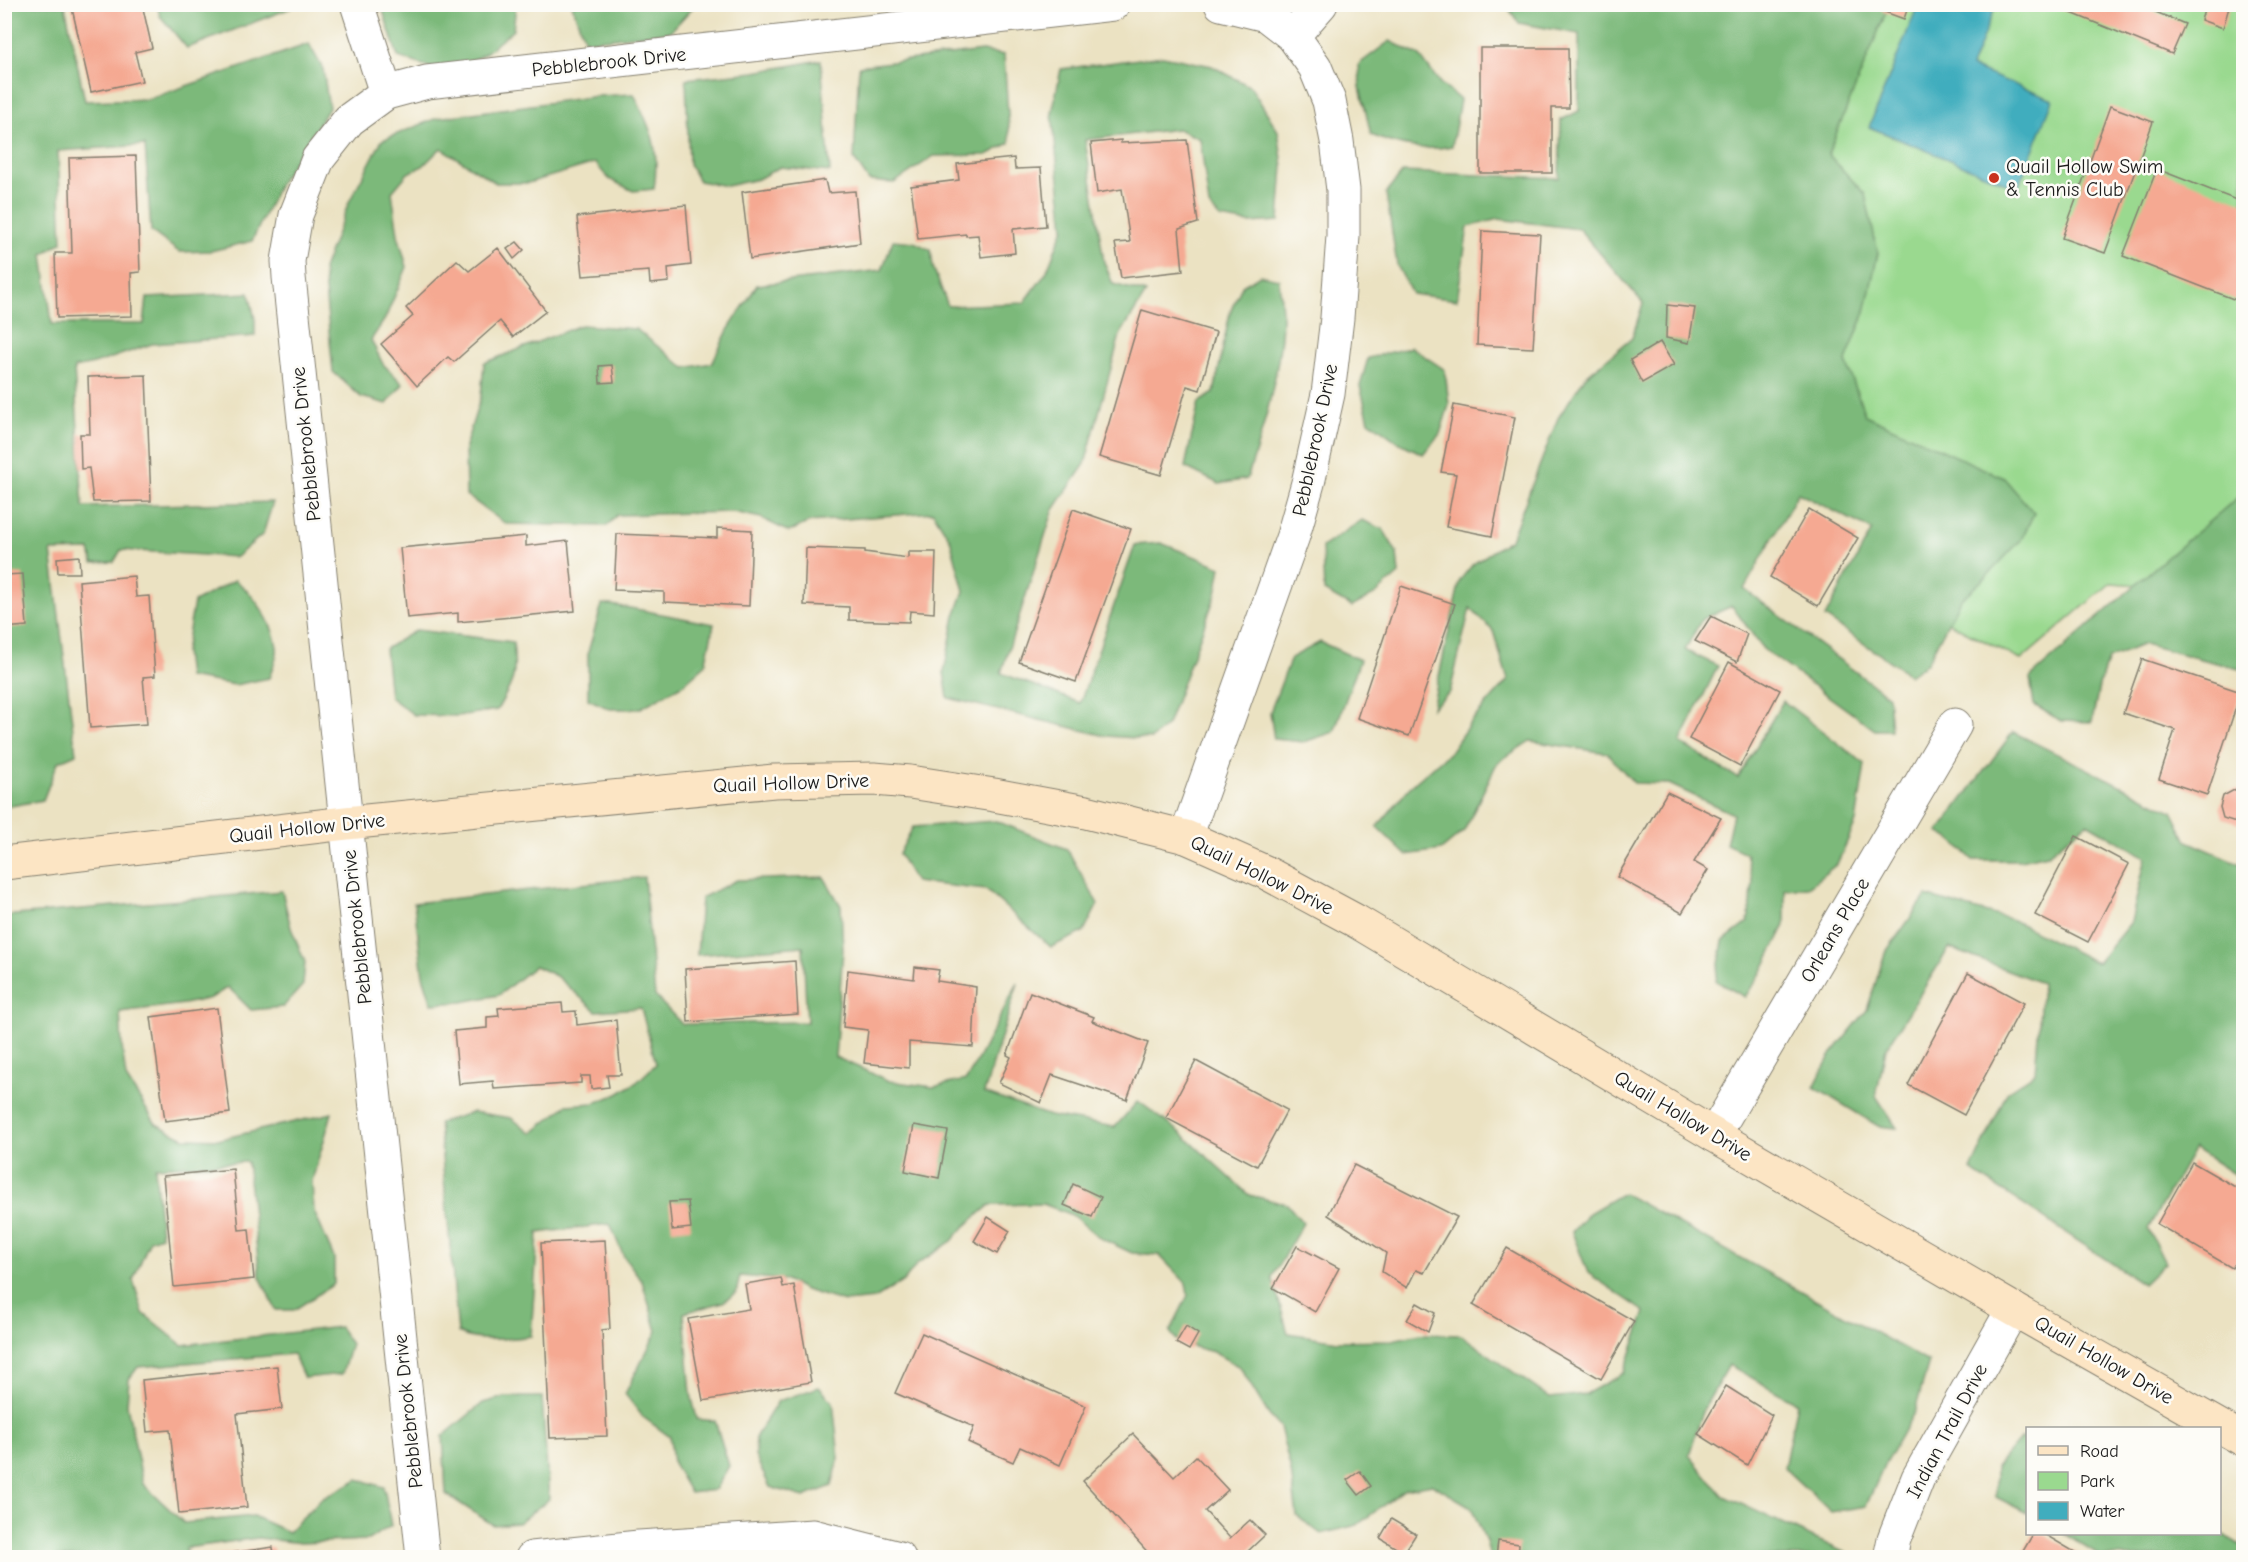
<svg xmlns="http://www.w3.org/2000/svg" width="2248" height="1562" viewBox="0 0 2248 1562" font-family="'Comic Neue',sans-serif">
	<rect width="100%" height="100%" fill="#fdfcf7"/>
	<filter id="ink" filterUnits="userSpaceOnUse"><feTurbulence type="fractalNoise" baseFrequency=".0167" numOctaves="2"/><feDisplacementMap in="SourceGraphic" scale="12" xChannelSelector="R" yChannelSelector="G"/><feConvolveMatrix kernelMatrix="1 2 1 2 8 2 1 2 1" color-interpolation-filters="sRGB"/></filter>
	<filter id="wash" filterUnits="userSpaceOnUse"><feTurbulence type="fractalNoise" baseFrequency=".008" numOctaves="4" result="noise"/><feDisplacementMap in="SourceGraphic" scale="24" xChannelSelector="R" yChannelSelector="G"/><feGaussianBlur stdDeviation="1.35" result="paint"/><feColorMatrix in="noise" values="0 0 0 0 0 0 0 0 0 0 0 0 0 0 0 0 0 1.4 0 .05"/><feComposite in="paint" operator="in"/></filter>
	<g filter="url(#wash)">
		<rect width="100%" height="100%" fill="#ebe2c2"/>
		<path fill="#9ad98f" stroke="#5b7a56" stroke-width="1.5" d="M1771,5H2243V592L2111,583L2021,660L1922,609L1929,492L1718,351Z"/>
		<g fill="#7bb97a" stroke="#4c6a4b" stroke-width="1.5">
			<path d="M5,5H65L85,101L148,99L309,44L323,69L329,108L279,184L252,241L211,251L179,252L151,231L145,145L58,151L62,242L43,254L52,324H144L147,298L249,293L255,319V336L152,344L94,364L74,368L83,507L273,502L263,534L236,557L121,550L114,562L93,563L90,550L51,551L76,754L58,762L43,800L5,807Z"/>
			<path d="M299,5L187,48L160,16L157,5Z"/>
			<path d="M381,5H516L513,30L487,52L450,74L398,57Z"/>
			<path d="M572,5V4L695,5L670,32L585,41Z"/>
			<path d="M1506,5H1889L1828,154L1865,194L1878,253L1865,312L1846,361L1865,415L2004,478L2034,513L2021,540L1985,578L1960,600L1927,663L1910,675L1825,617L1872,530L1798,493L1744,589L1888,696L1891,730H1875L1763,649L1732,606L1702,619L1685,650L1718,666L1680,743L1738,778L1783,701L1865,764L1856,822L1837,864L1808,887L1785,889V925L1761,973L1745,997L1716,981L1723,941L1748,922L1753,882L1746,853L1726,844L1733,814L1669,784L1634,783L1607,753L1530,741L1497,763L1464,831L1441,850L1406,855L1377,827L1410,787L1450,752L1470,723L1508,680L1493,631L1470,608L1450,692L1432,708L1460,580L1473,564L1511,539L1558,418L1585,377L1632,338L1643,303L1579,229L1498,219L1468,227L1457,300L1412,294L1397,265L1386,193L1403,172L1559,178L1561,120L1579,111V34L1519,23Z"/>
			<path d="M1390,41L1420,56L1440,83L1460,100L1452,146C1424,152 1397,146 1371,135L1360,87L1359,64Z"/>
			<path d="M982,51L1004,55L1010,143L987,155L934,156L894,183L869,181L854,159L859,66Z"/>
			<path d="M1163,56L1212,66L1251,87L1278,131L1283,166L1279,221L1249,223L1220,218L1209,206L1200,139L1178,129L1085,140L1104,262L1113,284L1146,293L1120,335L1085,464L1053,511L1001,673L1080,703L1135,545L1161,543L1221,567L1216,594L1167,725L1151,739L1106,736L948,698L944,672L955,616L964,591L950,539L933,512L809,522L789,532L761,518L733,512L617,515L607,526L506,524L466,495L465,447L481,396L484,363L581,325L636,329L685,368L712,363L728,330L757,285L882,270L893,240L914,242L931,250L933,267L948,306L1024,303L1046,273L1064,228L1052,113L1061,69Z"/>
			<path d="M821,60L830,172L780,167L758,179L727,186L699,181L689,164L686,79L755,72Z"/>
			<path d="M634,94C652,131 660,148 654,189L633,191L609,179L595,163L528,183H496L441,148L423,166L408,173L392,192L398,235L407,267L385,319L371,340L383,364L403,384L387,404L361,397L333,372L323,269L349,202L382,140L437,118L597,96Z"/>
			<path d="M1260,275L1279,279C1280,292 1282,304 1282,316C1282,367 1263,431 1247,479L1219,484L1185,467L1199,402L1214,393L1230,312L1242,286Z"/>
			<path d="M1411,347L1445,370L1449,405L1440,434L1423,454L1398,442L1369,421L1360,386L1368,358Z"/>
			<path d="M2243,493V670L2144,644L2108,659L2099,686L2092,722L2061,721L2034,705L2030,678L2159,564Z"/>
			<path d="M1362,520L1383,529L1397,553L1399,574L1376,594L1352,607L1324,591L1322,547Z"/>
			<path d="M235,580C254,594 273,622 277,647C279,655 272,669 269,678L235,685L188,677L185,652L194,602Z"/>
			<path d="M602,604C640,608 676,618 714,624L705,665L684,684L639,709H610L588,699V652Z"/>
			<path d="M416,630L513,642C517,675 514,681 497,710L457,716L414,715L390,697L385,649Z"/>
			<path d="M1320,642L1360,660L1334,732L1304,742L1274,739L1270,712L1291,658Z"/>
			<path d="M2013,732L2172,811L2187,841L2243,865V1180L2194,1148L2148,1229L2165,1263L2143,1284L1971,1170L2007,1092L2035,1073L2042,983L1949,948L1886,1049L1876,1096L1897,1128L1878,1126L1814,1087L1830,1056L1867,1010L1885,953L1926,896L2013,920L2097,963L2131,922L2146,857L2087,823L2048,854L2020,860H1973L1952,840L1938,832Z"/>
			<path d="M996,821L1067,849L1098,904L1084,932L1051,947L986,890L915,882L899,854L913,827Z"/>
			<path d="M644,877L655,996L682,1024L807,1022L803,946L697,955L701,898L737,880L824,877L841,906L843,950L835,1057L889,1081L933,1087L966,1080C985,1048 1000,1015 1018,983L984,1093L1050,1116L1115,1127L1138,1101L1180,1132L1249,1195L1287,1204L1303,1223L1272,1277L1288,1333L1338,1341L1392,1340L1421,1334L1461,1335L1550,1398L1586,1394L1624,1373L1645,1312L1588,1273L1572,1232L1589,1213L1623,1193L1929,1362L1915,1411L1885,1464L1866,1506L1831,1512L1784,1468L1797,1403L1729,1365L1704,1408L1689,1455L1722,1495L1854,1557H1490L1486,1541L1471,1507L1432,1484L1405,1489L1357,1525L1321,1534L1297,1516L1291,1471L1280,1427L1269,1415L1240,1367L1213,1352L1179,1343L1170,1332L1188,1295L1186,1283L1159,1255L1132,1253L1100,1238L1072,1215L1043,1204L990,1205L964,1227L952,1241L917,1264L905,1280L875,1299L845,1302L805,1290L786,1280L740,1276L736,1293L723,1302L684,1313L691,1394L697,1419L715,1421L729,1466L715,1490L690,1493L673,1463L670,1437L643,1417L625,1394L657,1331L642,1281L623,1255L610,1224L538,1233L531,1336C511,1339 476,1343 458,1333L439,1123L473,1112L511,1118L532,1133L567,1105L594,1103L618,1094L637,1082L656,1064L641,1008L596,1011L556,976L535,966L499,995L462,1002L432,1004L423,976L414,903Z"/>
			<path d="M282,891L291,928L305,962L303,985L283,1007L251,1010L228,987L211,998L184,1004L120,1012L122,1046L126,1078L156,1124L184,1138L221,1139L332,1113L312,1181L314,1211L334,1258V1284L294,1310H276L260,1277L247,1162L155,1167L161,1236L150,1240L133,1280L143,1313L182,1345L339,1327L351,1344L342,1374L304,1378L293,1354L138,1367L129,1379L127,1405L143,1484L184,1523L253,1516L288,1532L321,1499L358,1479L384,1487L391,1526L368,1540L301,1543L258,1538L186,1548L187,1557H5L4,1268L9,1264L4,1247L5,916Z"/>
			<path d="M819,1387L833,1402L839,1458L832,1486L804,1497L770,1487L755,1456L756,1436L778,1401Z"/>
			<path d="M505,1397H542L549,1499L518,1523L493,1525L446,1494L443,1436L483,1403Z"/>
			<path d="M2021,1438L2027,1440V1513L1996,1497V1467Z"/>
			<path d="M2220,1532L2243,1547V1557H2101L2064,1534Z"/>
		</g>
		<path fill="#40adbe" stroke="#2e646d" stroke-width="1.5" d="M1918,5H1996L1971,67L2053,100L2018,188L1869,127Z"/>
		<g id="blocks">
			<g fill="#f5a992">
				<path d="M71,4H142L152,48L135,52L142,81L91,92Z"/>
				<path d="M1884,4H1909L1904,19L1882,11Z"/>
				<path d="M2049,4H2136L2185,24L2172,54Z"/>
				<path d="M2206,4H2230L2223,28L2201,20Z"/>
				<path d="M1480,48H1568L1569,108H1552V173H1480Z"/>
				<path d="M2110,106L2153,122L2105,253L2062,238Z"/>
				<path d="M1121,140V143L1187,140L1198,223L1179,229L1183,271L1121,278L1115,243L1130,242L1122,189L1097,193L1091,143Z"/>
				<path d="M136,156L140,272L131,273L132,316L57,318L55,253H72L69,158Z"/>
				<path d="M1014,158L1015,169L1041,168L1046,226L1013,229L1015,253L981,257L978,235L966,236V234L918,239L911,186L959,180L957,164Z"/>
				<path d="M2157,169L2244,203V295L2241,302L2123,256Z"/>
				<path d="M825,180L828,193L855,191L860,243L750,259L742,192Z"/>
				<path d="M686,205L691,265L668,268L669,282L650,284L649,271L583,276L577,217Z"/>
				<path d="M1482,231L1540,234L1533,348L1477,345Z"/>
				<path d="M517,242L524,250L514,259L507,249Z"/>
				<path d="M498,248L546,311L513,337L500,321L454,362L448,357L417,386L381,344L413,316L406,308L457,260L469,271Z"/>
				<path d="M1667,305L1695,308L1689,343L1666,338Z"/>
				<path d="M1142,310L1216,332L1200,390L1187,386L1161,475L1099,457Z"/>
				<path d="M1660,342L1674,365L1642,383L1630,360Z"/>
				<path d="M612,365L614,382L600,383L599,366Z"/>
				<path d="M146,375L151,501L93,502L89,468L81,469L80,434H90L88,377Z"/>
				<path d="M1454,405L1515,417L1492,536L1446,527L1456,474L1441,472Z"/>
				<path d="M1073,509L1131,529L1076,682L1019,662Z"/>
				<path d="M1809,509L1858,538L1818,606L1770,577Z"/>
				<path d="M717,528L752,530L749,606L664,602V592L614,590L617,534L717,538Z"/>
				<path d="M526,536V546L568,541L575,611L458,622V613L407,618L400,548Z"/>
				<path d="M806,548L865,550V552L908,558V552H936L934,613L910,611L909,622L849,620V607L804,605Z"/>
				<path d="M79,556L80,573H58L57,558Z"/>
				<path d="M23,574L27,626L4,628V575Z"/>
				<path d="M134,576L136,597L149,596L155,676L143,677L147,724L90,728L79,581Z"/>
				<path d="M1401,586L1455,604L1409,736L1357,718Z"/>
				<path d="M1711,616L1747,634L1737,662L1695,641Z"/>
				<path d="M2142,659L2241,692L2207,795L2159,779L2175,730L2123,713Z"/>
				<path d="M1729,662L1780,690L1740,766L1689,739Z"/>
				<path d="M2236,789L2244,792V821L2239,823L2223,818L2220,807L2223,796Z"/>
				<path d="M1667,792L1721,818L1694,862L1708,870L1682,913L1617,877Z"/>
				<path d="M2076,836L2129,864L2088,942L2035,915Z"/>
				<path d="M795,961L798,1014L688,1022L685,969Z"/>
				<path d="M915,967L939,970L937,981L976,987L973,1047L909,1042V1068L864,1063L868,1030L843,1027L848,970L914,979Z"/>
				<path d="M1968,973L2024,1003L1964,1115L1908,1085Z"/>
				<path d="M1030,992L1094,1017L1092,1021L1148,1043L1127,1100L1052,1075L1041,1103L999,1083L1011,1057L1007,1055Z"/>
				<path d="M562,1003L563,1012L576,1011L577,1025L616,1020L621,1075H607L609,1087L591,1089L590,1076H581V1083L494,1089L493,1081L459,1084L454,1031L487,1028V1017L499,1016L498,1008Z"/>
				<path d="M217,1008L230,1113L165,1121L151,1017Z"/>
				<path d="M1196,1061L1287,1110L1257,1166L1166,1118Z"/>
				<path d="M4,1066H6L8,1085H4Z"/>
				<path d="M914,1125L948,1131L939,1178L905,1171Z"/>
				<path d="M2192,1162L2244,1192V1258L2240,1256L2232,1268L2157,1224Z"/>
				<path d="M1354,1165L1457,1217L1424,1273L1416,1270L1407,1288L1382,1272L1386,1253L1328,1215Z"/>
				<path d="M233,1169L239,1230L249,1229L254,1279L174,1287L163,1176Z"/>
				<path d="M1073,1184L1101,1197L1092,1217L1064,1205Z"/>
				<path d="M688,1201L691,1228L672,1230L669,1202Z"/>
				<path d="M988,1217L1010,1231L997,1254L974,1241Z"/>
				<path d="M605,1240L610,1329L602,1330L607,1436L550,1438L541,1243Z"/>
				<path d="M1297,1246L1339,1268L1315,1312L1273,1288Z"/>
				<path d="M1507,1248L1634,1321L1601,1379L1473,1305Z"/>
				<path d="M781,1278L783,1287L794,1285L811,1382L703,1401L688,1319L749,1309L745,1284Z"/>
				<path d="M1417,1303L1435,1313L1428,1332L1407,1320Z"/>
				<path d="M1186,1326L1198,1334L1189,1350L1176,1343Z"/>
				<path d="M922,1333L1086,1406L1060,1465L1020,1447L1013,1462L983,1449L968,1442L974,1427L895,1393Z"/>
				<path d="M277,1366L282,1409L237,1414L247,1507L179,1514L170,1430L147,1432L142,1380Z"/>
				<path d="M1726,1386L1772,1415L1747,1465L1698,1434Z"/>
				<path d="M1133,1434L1174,1477L1196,1456L1228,1490L1205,1511L1230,1538L1250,1520L1265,1535L1246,1553L1251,1558H1153L1083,1481Z"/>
				<path d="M1360,1471L1371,1486L1359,1495L1347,1480Z"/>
				<path d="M1391,1519L1416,1534L1404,1553L1380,1538Z"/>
				<path d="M2033,1534H2044L2085,1558H2019Z"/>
				<path d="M1498,1541L1519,1544L1518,1558L1496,1557Z"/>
				<path d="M273,1547L274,1558H210V1556Z"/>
			</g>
		</g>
	</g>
	<g filter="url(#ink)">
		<use href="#blocks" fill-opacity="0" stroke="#847f6f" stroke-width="1.5"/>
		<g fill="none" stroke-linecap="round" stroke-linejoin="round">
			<g stroke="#847f6f" stroke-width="35">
				<g id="street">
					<path d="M357,4L386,93"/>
					<path d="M1293,36L1321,4"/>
					<path d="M1186,837L1293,536L1308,483L1328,394L1337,318L1343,236V190L1337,141L1329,101L1315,67L1293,36L1266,15L1221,4"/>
					<path d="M1714,1135L1955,725"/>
					<path d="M423,1558L289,277L288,261L296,215L318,159L349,120L386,93L427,82L1113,4"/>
					<path d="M532,1558L639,1547L813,1536L899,1558"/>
					<path d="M1890,1558L1894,1539L1918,1478L2013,1309"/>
				</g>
			</g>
			<g stroke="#847f6f" stroke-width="35">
				<path id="secondary" d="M4,863L346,823L774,781L874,779L910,782L994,795L1086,812L1186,837L1263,871L1356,921L1714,1135L2013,1309L2244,1440"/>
			</g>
			<use href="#street" stroke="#fff" stroke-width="33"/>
			<use href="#secondary" stroke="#fce5c4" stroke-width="33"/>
		</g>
	</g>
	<circle fill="#c8321e" stroke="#fdfcf7" stroke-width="2" cx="1994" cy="178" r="6"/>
	<g text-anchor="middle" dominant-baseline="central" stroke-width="5" stroke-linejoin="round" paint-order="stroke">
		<g font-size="20" fill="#1c1c1c" stroke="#fdfcf7">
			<text transform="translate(609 62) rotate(-6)">Pebblebrook Drive</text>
			<text transform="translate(1315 440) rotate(-78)">Pebblebrook Drive</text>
			<text transform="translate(306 444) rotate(-96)">Pebblebrook Drive</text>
			<text transform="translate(791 783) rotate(-2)">Quail Hollow Drive</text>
			<text transform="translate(307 828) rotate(-6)">Quail Hollow Drive</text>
			<text transform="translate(1262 875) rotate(26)">Quail Hollow Drive</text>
			<text transform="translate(357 927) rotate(-96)">Pebblebrook Drive</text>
			<text transform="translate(1835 930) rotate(-60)">Orleans Place</text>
			<text transform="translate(1683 1116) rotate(31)">Quail Hollow Drive</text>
			<text transform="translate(2104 1360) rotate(30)">Quail Hollow Drive</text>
			<text transform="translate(408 1411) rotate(-96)">Pebblebrook Drive</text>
			<text transform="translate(1947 1431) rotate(-62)">Indian Trail Drive</text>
		</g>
		<g font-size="20" fill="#1c1c1c" stroke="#fdfcf7" text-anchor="start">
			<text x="2006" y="166">Quail Hollow Swim<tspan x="2006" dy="23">&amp; Tennis Club</tspan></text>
		</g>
	</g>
	<rect width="2248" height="1562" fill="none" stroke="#fdfcf7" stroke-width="24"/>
	<rect x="2026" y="1427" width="195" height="108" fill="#fdfcf7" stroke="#a3a29f" stroke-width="1.5"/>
	<rect x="2038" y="1446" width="30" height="9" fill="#fce5c4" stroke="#a3a29f" stroke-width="1.5"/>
	<text x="2080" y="1457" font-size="18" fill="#1c1c1c">Road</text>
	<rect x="2038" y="1472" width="30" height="18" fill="#9ad98f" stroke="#a3a29f" stroke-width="1.5"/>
	<text x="2080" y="1487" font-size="18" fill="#1c1c1c">Park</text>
	<rect x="2038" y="1502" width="30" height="18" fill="#40adbe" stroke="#a3a29f" stroke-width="1.5"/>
	<text x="2080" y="1517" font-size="18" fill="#1c1c1c">Water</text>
</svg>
